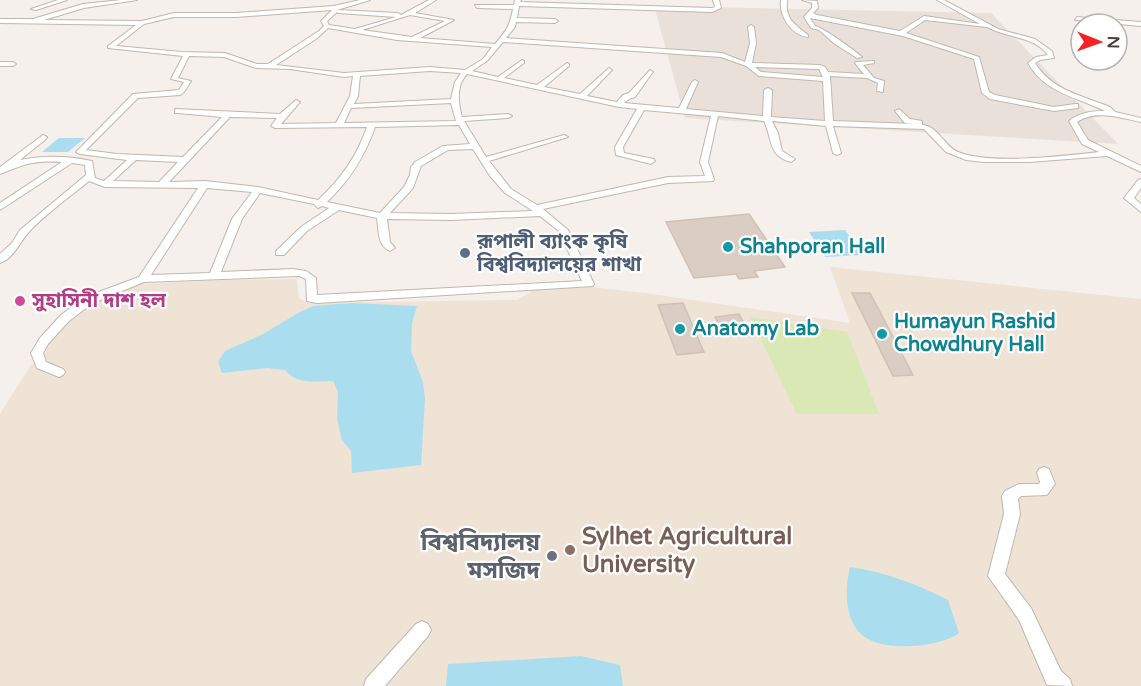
<svg xmlns="http://www.w3.org/2000/svg" width="1141" height="686" viewBox="0 0 1141 686" font-family="'Varela Round','Noto Sans Bengali',sans-serif">
	<rect width="100%" height="100%" fill="#f5f0eb"/>
	<path fill="#e9e1d9" d="M654,6L991,13L1118,144L685,118Z"/>
	<path fill="#eee3d5" d="M830,267L1141,299V686H0V414L31,365L45,354L48,343L60,329L91,302L111,292L140,284L227,280L297,279L299,298L308,303L517,300L534,290L582,286L645,293L850,323Z"/>
	<path fill="#d9e8b5" d="M750,317L847,332L879,414H797Z"/>
	<g fill="#aadeef">
		<path d="M59,138H85L68,152H42Z"/>
		<path d="M845,230L863,255L825,257L809,232Z"/>
		<path d="M352,303L417,306L412,323L411,351L423,382L425,399L421,465L352,473L351,451L342,440L337,419L338,392L333,381C315,381 297,385 285,370L267,368L222,373L218,362L225,351L263,334L298,313L313,306Z"/>
		<path d="M850,567C886,572 916,584 948,600L959,633C939,648 880,653 861,634C844,618 845,587 850,567Z"/>
		<path d="M581,656L620,665L623,686H446L448,664Z"/>
	</g>
	<g fill="#dacdc3" stroke="#d1c1b4" stroke-width="1.5">
		<path d="M749,214L785,267L754,271L758,277L739,279L736,274L694,278L666,222Z"/>
		<path d="M852,293H870L913,375L893,376Z"/>
		<path d="M683,303L704,352L677,355L658,305Z"/>
		<path d="M739,314L749,333L725,336L715,317Z"/>
	</g>
	<g fill="none" stroke-linecap="round" stroke-linejoin="round">
		<g stroke="#c1b7ad" stroke-width="2">
			<g id="minor">
				<path d="M58,0H67L36,10L31,9Z"/>
				<path d="M121,0H137L84,8L44,20L142,21L174,13H236L334,6L360,0H370L337,10L398,13L401,15L429,0H436L415,13L454,20L420,38L495,44C507,30 510,25 513,9L477,8L475,5H514L515,0H521L520,2L712,8L715,7L713,0H719L721,8L712,12L519,6L517,18L555,19L558,21L555,23L516,22L515,27L506,38L722,53L745,62L750,43L748,27L751,25L754,27L756,43L752,63L820,65L825,67L828,72L864,74L855,63L856,62L874,61V63L863,65L874,78L884,81L883,92L877,91L878,83L867,78L830,76L833,121L913,124L905,123L895,111L899,109L910,119L922,121V125C937,125 944,146 958,152C989,165 1064,156 1099,152L1082,144L1069,121C1080,112 1092,111 1105,111C1075,96 1046,94 1028,63L1036,57L1048,55C1034,36 1007,38 987,27L925,20L906,33L979,57L989,92L995,95L1054,107L1075,104H1078V108L1054,111L990,99L982,93L974,59L903,36L810,18L815,26C824,28 854,50 862,57L857,58L835,44L819,30L811,28L804,17L812,8V3L802,0L817,1L818,8L813,13L817,15L900,31L924,16L980,24L937,0H944L998,29L1035,39L1052,51L1054,58L1040,60L1035,63C1051,90 1083,96 1110,107L1115,112L1141,118V122C1121,118 1096,109 1077,122L1088,140L1141,166V172L1107,156L1029,162H984L966,160L946,152L924,129L833,126L841,153L837,155L833,153L826,126L772,121L778,133L782,151L795,159L791,162C768,156 773,140 764,121L718,116L708,162L714,179L713,181L668,183L543,209L568,230L594,284L593,286L317,303L307,301L306,279L299,276L144,282L93,303L69,321L48,344L43,353L46,362L63,369L65,372L63,375L59,377L37,368L31,353L40,338L61,315L85,297L139,277L198,188L105,187L89,181C71,196 43,216 28,233C19,243 14,258 0,263V254L12,243L20,230L86,175L85,165L72,163L0,210V203L62,162C34,160 25,164 0,174V167L43,135L47,137L46,139L20,160C45,155 68,156 92,161L95,178L104,181L127,160L80,154L76,152L133,94L179,90L184,82L171,79L183,56L108,48V46L136,25L0,23V19H33L83,4ZM332,10L321,21L324,26L319,31L268,64H257L225,53L182,52L116,46L144,24L174,17H236ZM337,12L338,13L396,17L355,29L329,25L327,21ZM410,15L445,21L412,37L362,30ZM328,28L397,40L492,47L483,59L465,70L430,67L344,73L276,65L316,39ZM503,42L721,57L746,66L759,76L823,81L825,121L771,117L772,90L768,88L764,90L763,116L686,109L698,82L695,80L692,82L679,108L624,103L629,99L635,97L652,73L653,72L650,70L629,93L623,95L617,102L587,96L611,71L612,70L609,68L580,94L544,87L569,66V64L567,63L537,85L504,78L524,63V61L522,60L498,77L472,71L487,61ZM189,56L224,57L256,68L290,69L344,77L353,76L350,96L336,123L281,124L300,102L296,100L280,114L175,109V113H178L222,117L183,157L117,154L86,150L138,98L180,95L184,92L191,81L178,78ZM755,67L819,69L823,77L761,72ZM430,71L461,73L455,82L451,99L354,104L358,96L360,76ZM467,74L619,107L637,109L615,147L616,155L651,164L655,161L654,159L624,153L623,147L644,110L711,116L700,162L705,176L668,177L537,205L511,189L489,161L568,137L564,135L486,157L464,121L508,118L512,116L508,114L462,117C458,102 456,86 467,74ZM451,103L456,121L344,123L351,108ZM230,117L277,118L271,126L275,128L367,127C357,156 341,179 318,200L258,187L205,181L169,182ZM459,125L470,144L443,146L415,162L411,167L410,175L404,187L380,213L327,202C350,180 365,156 375,127ZM473,149L490,176L505,193L533,211L451,214L390,213L413,188L421,166L448,150ZM136,160L178,162L159,182L113,181ZM207,188L252,192L232,219L210,273L151,275ZM260,193L314,204L318,208L322,206L329,208L301,227L276,251V255H284L307,231L339,210L377,218C379,231 377,245 390,251L395,248L390,242L387,219L451,220L540,216L559,231L582,281L317,295L316,278L306,271L293,269L221,272L242,219Z"/>
				<path d="M781,0H787C785,19 794,24 808,35V37C791,35 779,16 781,0Z"/>
				<path d="M1077,17L1141,22V26L1075,20Z"/>
				<path d="M0,62H13L16,64L13,66H0Z"/>
				<path d="M1141,179V188L1134,198L1141,204V212L1124,198L1138,180Z"/>
				<path d="M1044,467L1049,469L1055,484L1047,495L1021,496L1018,499L1020,514L1005,574L1031,608L1061,671L1070,679L1072,686L1047,685L1019,620L988,576L1004,514L1002,496L1005,491L1019,484H1039L1040,482L1037,473L1039,469Z"/>
				<path d="M422,621L428,624L431,630L428,636L385,686H364L366,679L416,624Z"/>
			</g>
		</g>
		<use href="#minor" fill="#fff" fill-rule="evenodd"/>
	</g>
	<g fill="#0f9aa8" stroke="#fff" stroke-width="2">
		<circle cx="728" cy="247" r="6"/>
		<circle cx="680" cy="329" r="6"/>
		<circle cx="882" cy="334" r="6"/>
	</g>
	<circle fill="#5c6f8a" stroke="#fff" stroke-width="2" cx="465" cy="253" r="6"/>
	<circle fill="#d1479c" stroke="#fff" stroke-width="2" cx="20" cy="301" r="6"/>
	<circle fill="#8d6e63" stroke="#fff" stroke-width="2" cx="570" cy="550" r="6"/>
	<circle fill="#6b7280" stroke="#fff" stroke-width="2" cx="552" cy="556" r="6"/>
	<g text-anchor="middle" dominant-baseline="central" stroke-width="4.5" stroke-linejoin="round" paint-order="stroke">
		<g font-size="20" font-weight="bold" fill="#4e5e75" stroke="#fff" text-anchor="start">
			<text x="477" y="242">রূপালী ব্যাংক কৃষি<tspan x="477" dy="23">বিশ্ববিদ্যালয়ের শাখা</tspan></text>
		</g>
		<g font-size="20" font-weight="bold" fill="#0d838f" stroke="#fff" text-anchor="start">
			<text x="740" y="247">Shahporan Hall</text>
			<text x="894" y="322">Humayun Rashid<tspan x="894" dy="23">Chowdhury Hall</tspan></text>
			<text x="692" y="329">Anatomy Lab</text>
		</g>
		<g font-size="20" font-weight="bold" fill="#b23c85" stroke="#fff" text-anchor="start">
			<text x="32" y="301">সুহাসিনী দাশ হল</text>
		</g>
		<g font-size="24" font-weight="bold" fill="#785e54" stroke="#fff" text-anchor="start">
			<text x="582" y="536">Sylhet Agricultural<tspan x="582" dy="28">University</tspan></text>
		</g>
		<g font-size="24" font-weight="bold" fill="#5b616d" stroke="#fff" text-anchor="end">
			<text x="540" y="542">বিশ্ববিদ্যালয়<tspan x="540" dy="28">মসজিদ</tspan></text>
		</g>
	</g>
	<g transform="translate(1099 42) rotate(91)"><circle r="28" fill="#ffffff" stroke="#b6b3b0" stroke-width="1.5"/>
	<path d="M0-4.5L10 22L0 15L-10 22Z" fill="#f52223"/>
	<text y="-9" font-size="16" font-weight="bold" text-anchor="middle" fill="#494039">N</text>
	</g>
</svg>
